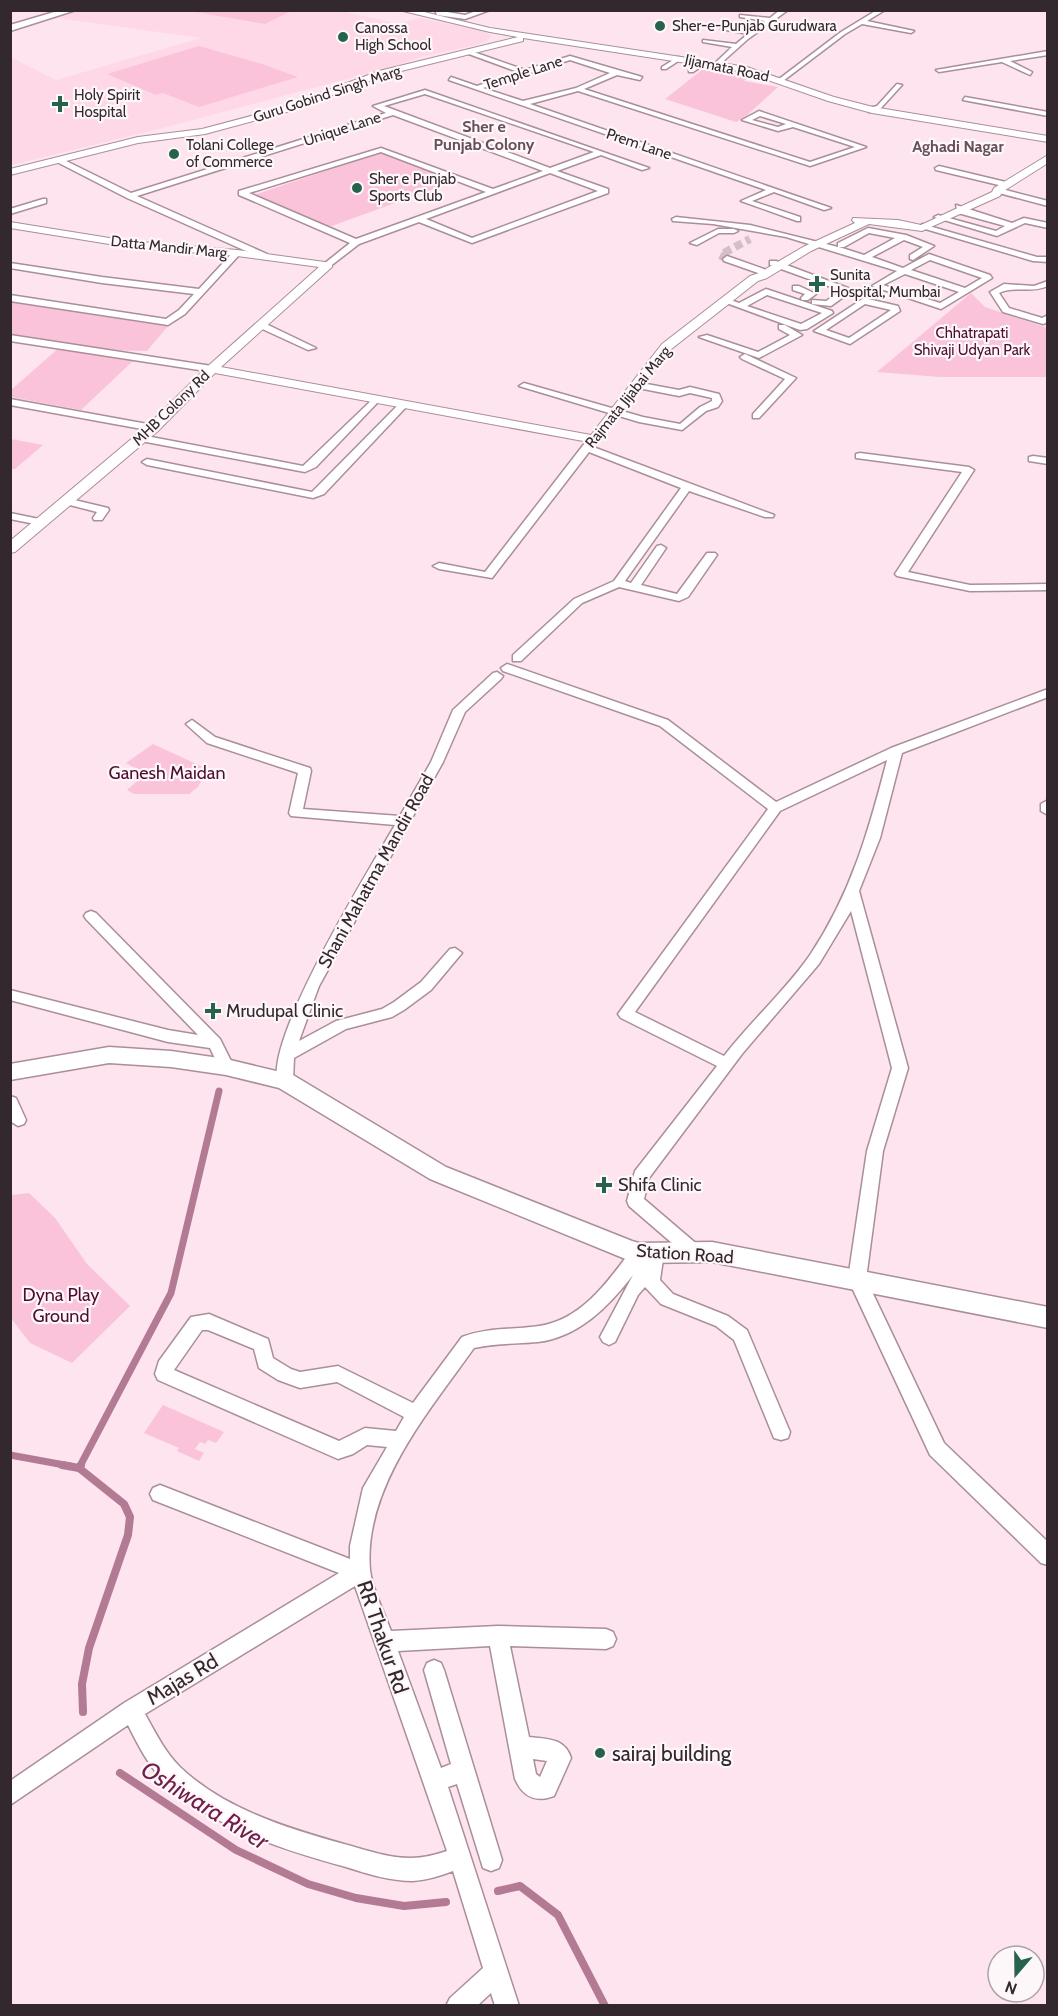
<svg xmlns="http://www.w3.org/2000/svg" width="1058" height="2016" viewBox="0 0 1058 2016" font-family="Cabin,sans-serif">
	<rect width="100%" height="100%" fill="#fde4ee"/>
	<path fill="#ffd8e8" d="M82,10L341,11L399,24L420,18L484,31L491,36L487,41L476,45L420,57L399,65L163,128L11,165L10,57L56,80L201,38L57,18Z"/>
	<g fill="#fac3da">
		<path d="M190,11H291L265,24Z"/>
		<path d="M199,46L262,64L298,77L199,107L163,93L156,95L107,74Z"/>
		<path d="M707,66L755,73L744,81L778,87L746,116L736,122L665,99Z"/>
		<path d="M382,152L458,180L329,227L254,195Z"/>
		<path d="M971,293L985,307L1047,328V377H940L877,372Z"/>
		<path d="M11,300L23,302L168,326L147,351L94,350L137,357L81,410L11,397L10,391L61,346L11,338Z"/>
		<path d="M11,439L43,445L15,469H11Z"/>
		<path d="M153,744L207,769L198,787L189,794H134L127,790L145,774L126,763Z"/>
		<path d="M29,1193L55,1218L87,1264L130,1306L72,1363L30,1343L11,1318V1195Z"/>
		<path d="M163,1405L224,1432L216,1443L208,1440L205,1444L200,1442L195,1449L204,1453L199,1461L177,1451L179,1448L144,1433Z"/>
	</g>
	<g fill="none" stroke-linecap="round" stroke-linejoin="round">
		<g stroke="#b27b93" stroke-width="7">
			<path d="M10,1455L70,1466"/>
			<path d="M80,1466L171,1293L219,1091"/>
		</g>
		<g stroke="#b27b93" stroke-width="8">
			<path d="M62,1465L79,1468L124,1504L130,1517L128,1535L89,1648L82,1684L83,1712"/>
			<path d="M79,1468L81,1465"/>
			<path d="M120,1773L236,1850L308,1884L356,1898L404,1906L446,1902"/>
			<path d="M498,1891L520,1886L558,1915L605,2006"/>
		</g>
		<path stroke="#d5bec7" stroke-width="8" stroke-dasharray="8 4.5" stroke-linecap="butt" d="M727,259L720,255L750,239"/>
		<g stroke="#aa8e9a" stroke-width="3">
			<g id="minor">
				<path d="M435,10L465,15L479,10H490L465,19L437,15Z"/>
				<path d="M780,10H788L748,39L719,65H715V63L732,47L703,42V40L736,44L748,34L721,29V27L752,31L765,21L740,17V15L770,18Z"/>
				<path d="M877,10H885L867,21L914,31L911,33L862,24L845,34L783,81H779V79L841,32Z"/>
				<path d="M468,50L525,70L570,56L642,77L640,80L617,75L584,89L810,162L855,147L793,127L778,131L742,120L759,111L866,147L810,166L578,91L530,104L831,208L824,210L774,192L752,201L800,217V221H797L741,201L766,190L449,80L451,77L477,86L518,72L466,53ZM570,60L610,73L576,88L523,101L483,88ZM760,116L786,124L778,127L752,120Z"/>
				<path d="M1048,51V55L1010,61L1032,72L1030,75L1002,62L939,72L936,70Z"/>
				<path d="M678,57L683,58L666,69H662V67Z"/>
				<path d="M703,61L708,62L693,72H689V70Z"/>
				<path d="M897,84L902,85L881,108L869,112V108L877,106Z"/>
				<path d="M425,90L649,168L642,170L601,155L557,171L608,189V193L472,243L419,222L359,244L328,268L324,265L325,263L350,243L239,195V191L381,148L493,189L543,171L393,115L137,196L267,254V258L264,259L127,198L53,160L60,158L131,193L386,113L373,106ZM425,94L594,152L550,168L384,106ZM381,152L486,192L356,239L249,193ZM550,173L598,191L472,238L426,219Z"/>
				<path d="M965,97L1048,112V116L963,100Z"/>
				<path d="M939,166L1010,183L1011,185L1007,187L936,170L935,168Z"/>
				<path d="M998,188L1048,201V206L995,192V188Z"/>
				<path d="M43,199H46V203L10,214V209Z"/>
				<path d="M956,205L1012,223L1024,218L1048,223V228L1025,223L997,236L934,217L938,215L996,231L1005,226L958,213Z"/>
				<path d="M676,217L750,225L838,247V243L868,228L906,235L934,246L913,260L910,259V255L923,247L904,240L872,257L903,268L929,254L990,275L992,278L941,309L872,286L897,271L786,237L713,224L673,221L672,219ZM869,233L895,238L864,255L839,247H844ZM930,260L982,278L965,288L911,270ZM905,274L959,292L940,303L883,285Z"/>
				<path d="M922,224L1037,257H1048V262L1033,261L922,228Z"/>
				<path d="M718,229H734L738,231L734,233H719L697,245L690,243Z"/>
				<path d="M234,251L241,253L185,314L168,325L10,301V295L166,319L179,310L194,294L102,283L10,268V263L102,277L199,289Z"/>
				<path d="M727,256L764,269L765,271L761,274L724,261L723,259Z"/>
				<path d="M770,261H776L853,290L831,306L812,304V300L826,301L842,291L770,265Z"/>
				<path d="M1048,281V286C1030,294 1014,285 999,293L1009,308L1042,318L1048,315V322L1043,324L1003,312L990,292L1004,284L1034,286Z"/>
				<path d="M793,286H799L816,294L808,300H802L801,298L805,294L793,290Z"/>
				<path d="M766,289L832,311L833,313L807,329L800,330L721,301L725,298L739,303ZM767,295L822,313L801,324L747,306Z"/>
				<path d="M864,298L898,306L900,311L850,344L814,331ZM865,304L891,310L849,338L826,330Z"/>
				<path d="M258,323H264L316,348L308,350L258,327Z"/>
				<path d="M779,325H785L802,335L759,358L699,337L707,335L758,352L790,335L779,329Z"/>
				<path d="M10,335L212,366L217,369L212,372L10,341Z"/>
				<path d="M745,354L796,378L759,418H753V414L785,379L742,359L740,357Z"/>
				<path d="M636,382L679,390L690,387L719,394L722,401L718,407L706,411L682,430L639,422L519,386L524,383L643,417L680,424L700,407L712,401V398L690,393L679,396L633,387V383Z"/>
				<path d="M376,396L381,399L379,401L316,467L305,472L141,441L136,438L141,435L303,466Z"/>
				<path d="M10,399L153,425L158,428L153,431L10,405Z"/>
				<path d="M401,402L409,404L324,494L313,498L147,465L142,462L147,459L312,492Z"/>
				<path d="M592,438L597,441L593,447L774,515L773,517H765L689,491L625,581L631,583L657,546L661,545L666,548L641,585L677,594L707,553H715L717,555L688,597L679,601L619,587L582,603L521,661H513V655L574,599L614,581L681,488L589,452L492,578L439,569L433,566L439,563L485,572L588,439Z"/>
				<path d="M860,453L969,467L974,470L908,572L970,585L1048,584V590L970,591L897,576L895,574L962,472L856,458V454Z"/>
				<path d="M1033,456L1048,458V464L1029,461V457Z"/>
				<path d="M66,498L108,508L109,510L102,520H94L93,518L97,512L62,503V499Z"/>
				<path d="M10,513L44,520L45,522L40,525L10,519Z"/>
				<path d="M507,664L668,720L776,802L891,748L1048,689V697L902,753L880,838L859,891L908,1068L883,1151L866,1279L944,1443L1048,1542V1565L1041,1563L930,1455L848,1279L867,1151L892,1068L851,911L819,964L742,1054L649,1178L644,1199L699,1246L702,1251L699,1256L693,1258L687,1256L629,1206L627,1201L635,1171L717,1066L621,1018L618,1014L768,809L660,726L503,671L501,668ZM887,760C869,830 851,894 810,955C785,991 751,1021 724,1056L635,1012L780,811Z"/>
				<path d="M497,672L503,676L501,679L465,712L443,762L319,986L299,1041L336,1021L382,1009L394,1002L421,982L450,949L455,948L462,953L431,990L404,1010L392,1017L346,1029L294,1058L293,1081L291,1085H279C259,1047 372,865 395,825L291,816L289,813L298,773L207,743L186,724L192,720L215,737L310,768L311,771L303,809L400,816L431,762L453,710L493,673Z"/>
				<path d="M1048,800V815L1041,811V804Z"/>
				<path d="M91,911L96,913L220,1039L234,1067L231,1071H221L210,1048L168,1042L10,1000V990L168,1030L198,1035L86,919L84,916L86,913Z"/>
				<path d="M10,1096L16,1098L26,1120L24,1124L18,1126L10,1121Z"/>
				<path d="M655,1245L661,1247L664,1252L660,1280L673,1294L728,1316L747,1330L790,1432L788,1438L781,1440L774,1438L734,1340L716,1326L661,1304L645,1287L638,1295L615,1342L609,1345L603,1342L600,1337L633,1275C609,1306 579,1337 538,1342C515,1344 497,1343 474,1348C429,1411 363,1488 370,1570C372,1589 384,1612 391,1631L498,1626L606,1629L613,1632L616,1639L613,1646L606,1649L510,1646L529,1737C547,1739 565,1738 571,1758L554,1796C535,1803 523,1797 515,1779L490,1646L398,1651L441,1768L451,1764L424,1670L427,1663L434,1660L441,1663L444,1670L502,1860L499,1868L491,1871L483,1868L457,1784L448,1787L519,2006H495L491,1993L477,2006H446L450,1998L483,1968L453,1871C440,1876 427,1880 413,1881C390,1881 368,1874 346,1867C284,1850 213,1828 165,1782C149,1767 138,1745 128,1725L10,1805V1781L124,1703L339,1573L153,1500L150,1494L153,1488L160,1485L350,1559V1546L363,1488L387,1447L367,1445L353,1454L338,1459L158,1380L155,1374L159,1361L191,1317L209,1314L268,1339L273,1358L291,1369L300,1372L338,1366L413,1403L462,1337C489,1327 512,1330 539,1326C582,1320 609,1280 633,1248L639,1246L648,1249ZM202,1330H208L254,1349L259,1368L278,1380L300,1388L337,1382L404,1417L396,1431L365,1428L339,1441L174,1370ZM355,1586L447,1851C435,1855 423,1858 411,1858C388,1858 366,1850 344,1844C287,1828 224,1809 180,1767C165,1752 155,1732 145,1714ZM533,1759L547,1761L540,1777L536,1774Z"/>
			</g>
		</g>
		<g stroke="#aa8e9a" stroke-width="2">
			<g id="tertiary">
				<path d="M399,10H416L490,28L747,67L834,97L873,107L1048,136V142L872,113L828,101L745,72L523,38V41L385,75L287,112L205,134L138,143L10,175V169L138,137L202,129L281,108L379,71L518,37L490,32Z"/>
				<path d="M1048,155V163L1002,192L1000,196L922,231L869,224L811,251L767,278L758,281L670,350L599,442L594,443L215,373L158,431L15,552L10,553V541L148,425L208,366L319,267L237,256L128,247L10,228V222L128,241L237,250L332,263V267L221,367L591,435L662,344L750,276L759,273L803,247L855,223L852,220L853,218L898,220L921,225L992,192L994,188Z"/>
			</g>
		</g>
		<g stroke="#aa8e9a" stroke-width="3">
			<g id="secondary">
				<path d="M61,10H76L10,31V25Z"/>
				<path d="M109,1047L171,1051L226,1059L293,1075L446,1167L632,1241L639,1243L712,1242L1048,1307V1328L712,1262L639,1263L628,1260L430,1179L279,1088L226,1075L171,1067L109,1063L10,1080V1064Z"/>
			</g>
		</g>
		<use href="#minor" fill="#fff" fill-rule="evenodd"/>
		<use href="#tertiary" fill="#fff" fill-rule="evenodd"/>
		<use href="#secondary" fill="#fff" fill-rule="evenodd"/>
	</g>
	<g fill="#27624d" stroke="#fef7fa" stroke-width="2">
		<circle cx="660" cy="26" r="6"/>
		<circle cx="343" cy="37" r="6"/>
		<path d="M57 95h6v6h6v6h-6v6h-6v-6h-6v-6h6z"/>
		<circle cx="174" cy="154" r="6"/>
		<circle cx="357" cy="188" r="6"/>
		<path d="M814 275h6v6h6v6h-6v6h-6v-6h-6v-6h6z"/>
		<path d="M210 1002h6v6h6v6h-6v6h-6v-6h-6v-6h6z"/>
		<path d="M601 1176h6v6h6v6h-6v6h-6v-6h-6v-6h6z"/>
		<circle cx="600" cy="1753" r="6"/>
	</g>
	<g text-anchor="middle" dominant-baseline="central" stroke-width="4.5" stroke-linejoin="round" paint-order="stroke">
		<g font-size="15" fill="#33282d" stroke="#fef7fa" text-anchor="start">
			<text x="672" y="26">Sher-e-Punjab Gurudwara</text>
			<text x="355" y="28">Canossa<tspan x="355" dy="17">High School</tspan></text>
			<text x="74" y="95">Holy Spirit<tspan x="74" dy="17">Hospital</tspan></text>
			<text x="186" y="145">Tolani College<tspan x="186" dy="17">of Commerce</tspan></text>
			<text x="369" y="179">Sher e Punjab<tspan x="369" dy="17">Sports Club</tspan></text>
			<text x="830" y="275">Sunita<tspan x="830" dy="17">Hospital, Mumbai</tspan></text>
		</g>
		<g font-size="15" fill="#33282d" stroke="#fef7fa">
			<text transform="translate(727 68) rotate(12)">Jijamata Road</text>
			<text transform="translate(523 73) rotate(-18)">Temple Lane</text>
			<text transform="translate(327 94) rotate(-18)">Guru Gobind Singh Marg</text>
			<text transform="translate(342 129) rotate(-18)">Unique Lane</text>
			<text transform="translate(639 144) rotate(19)">Prem Lane</text>
			<text transform="translate(169 247) rotate(6)">Datta Mandir Marg</text>
			<text transform="translate(628 397) rotate(-51)">Rajmata Jijabai Marg</text>
			<text transform="translate(171 408) rotate(-44)">MHB Colony Rd</text>
		</g>
		<g font-size="15" fill="#4d0d30" stroke="#fef7fa">
			<text x="972" y="333">Chhatrapati<tspan x="972" dy="17">Shivaji Udyan Park</tspan></text>
		</g>
		<g font-size="16" font-weight="bold" fill="#684f59" stroke="#fef7fa">
			<text x="484" y="126">Sher e<tspan x="484" dy="18">Punjab Colony</tspan></text>
			<text x="958" y="146">Aghadi Nagar</text>
		</g>
		<g font-size="18" fill="#4d0d30" stroke="#fef7fa">
			<text x="167" y="773">Ganesh Maidan</text>
			<text x="61" y="1295">Dyna Play<tspan x="61" dy="21">Ground</tspan></text>
		</g>
		<g font-size="18" fill="#33282d" stroke="#fef7fa">
			<text transform="translate(376 871) rotate(-61)">Shani Mahatma Mandir Road</text>
			<text transform="translate(685 1254) rotate(4)">Station Road</text>
		</g>
		<g font-size="18" fill="#33282d" stroke="#fef7fa" text-anchor="start">
			<text x="226" y="1011">Mrudupal Clinic</text>
			<text x="618" y="1185">Shifa Clinic</text>
		</g>
		<g font-size="21" fill="#33282d" stroke="#fef7fa">
			<text transform="translate(383 1637) rotate(71)">RR Thakur Rd</text>
			<text transform="translate(182 1679) rotate(-31)">Majas Rd</text>
		</g>
		<g font-size="21" fill="#33282d" stroke="#fef7fa" text-anchor="start">
			<text x="612" y="1753">sairaj building</text>
		</g>
		<g font-size="24" font-style="italic" fill="#701d4a" stroke="#fef7fa">
			<text transform="translate(205 1805) rotate(32)">Oshiwara River</text>
		</g>
	</g>
	<rect width="1058" height="2016" fill="none" stroke="#33282d" stroke-width="24"/>
	<g transform="translate(1016 1974) rotate(200)"><circle r="28" fill="#fef7fa" stroke="#ada4a8" stroke-width="1.5"/>
	<path d="M0-4.5L10 22L0 15L-10 22Z" fill="#27624d"/>
	<text y="-9" font-size="16" font-weight="bold" text-anchor="middle" fill="#33282d">N</text>
	</g>
</svg>
